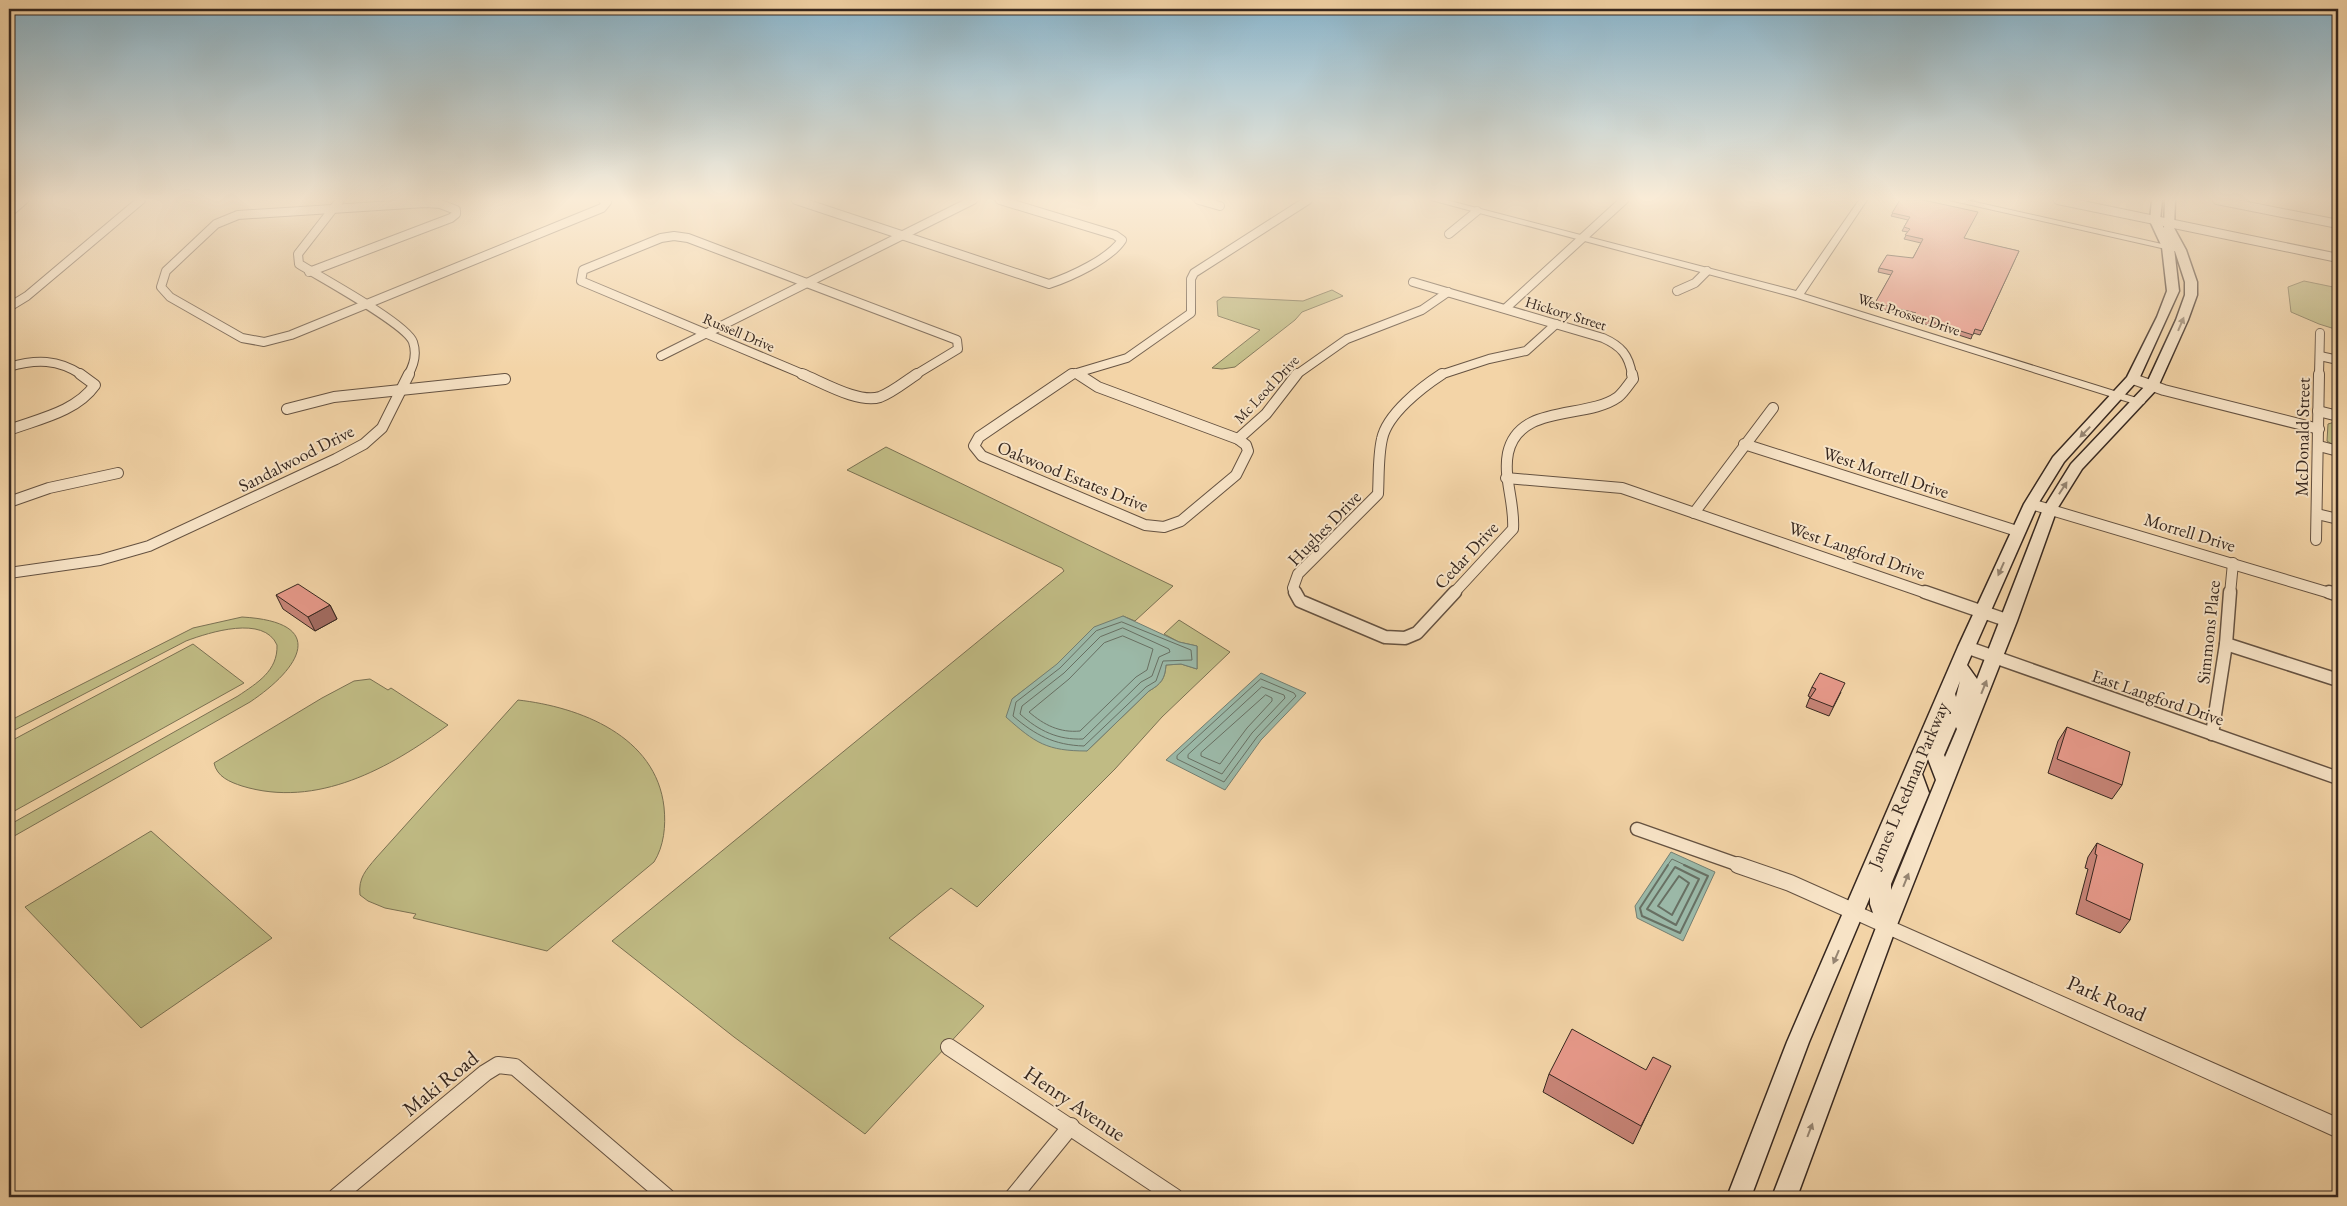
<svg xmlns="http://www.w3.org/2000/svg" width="2347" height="1206" viewBox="0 0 2347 1206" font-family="'EB Garamond',serif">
	<rect width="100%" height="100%" fill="#f3d4a7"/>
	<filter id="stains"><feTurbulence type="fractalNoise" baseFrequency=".004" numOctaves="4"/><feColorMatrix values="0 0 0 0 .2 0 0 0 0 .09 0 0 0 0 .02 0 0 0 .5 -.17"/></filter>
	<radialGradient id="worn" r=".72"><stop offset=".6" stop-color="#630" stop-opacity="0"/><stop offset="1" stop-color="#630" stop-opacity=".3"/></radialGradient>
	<g fill="#c0bb84" stroke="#7b7152">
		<path d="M2304,281L2338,288V330L2319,324L2291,312L2288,287Z"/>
		<path d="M1332,290L1343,296L1302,312L1295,320L1235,367L1222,369L1212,368L1260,330L1218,316L1217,301L1223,297L1303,301Z"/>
		<path d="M2338,421V448L2327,441L2328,424Z"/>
		<path d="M886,447L1173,586L1135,621L1123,616L1012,699L1087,751L1149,691C1161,684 1165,679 1166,665L1181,664L1197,669V646L1179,642L1164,634L1179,620L1230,652L1162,717L1115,769L977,907L951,888L889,938L984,1006L865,1134L734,1037L612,941L1064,571L1062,568L847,470Z"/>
		<path d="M242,617C329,622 301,668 250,702L9,839V825L238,696C257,683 278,671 277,645C264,615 210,632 186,641L9,733V721L193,628Z"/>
		<path d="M193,644L244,683L9,814V742Z"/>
		<path d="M370,679L388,690L391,688L448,725C390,768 317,809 242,786C230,782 217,777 214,763L322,698L354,681Z"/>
		<path d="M518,700C580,707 656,736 664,807C666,826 664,846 654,862L547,951L413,918L416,914L385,908L368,901L360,895C358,878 366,870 376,858Z"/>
		<path d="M151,831L272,938L141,1028L25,907Z"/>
	</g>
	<g fill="#9bb8a7" stroke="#737e71">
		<path d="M1123,616L1179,642L1197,646V669L1181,664L1166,665C1165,679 1161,684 1149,691L1087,751C1047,751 1035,743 1006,717L1012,699L1057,664L1094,627Z"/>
		<path d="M1261,673L1306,693L1261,740L1225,790L1166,760Z"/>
		<path d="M1671,852L1715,872L1683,941L1637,918L1635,906Z"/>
	</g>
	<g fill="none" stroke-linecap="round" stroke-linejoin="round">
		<g stroke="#687063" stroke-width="1">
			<path d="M1122,622L1191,650L1192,660L1163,661L1156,681L1146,687L1084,746C1054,745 1035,735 1013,716L1016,702L1060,668L1096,631Z"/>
			<path d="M1123,628L1169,649L1170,652L1159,657L1152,676L1141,682L1083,739C1058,740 1039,731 1020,714L1022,706L1064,673L1100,637Z"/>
			<path d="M1123,636L1153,649L1147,670L1136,677L1080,731C1060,733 1044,725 1029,712L1069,679L1104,643Z"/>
			<path d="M1261,679L1294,693L1296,696L1257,737L1224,782L1177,759V756Z"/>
			<path d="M1262,687L1284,695L1285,698L1252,733L1222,774L1188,758V755Z"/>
			<path d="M1266,695L1272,698V701L1247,728L1220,764L1201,756V753Z"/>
			<path d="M1667,866L1672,859L1687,866"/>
		</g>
		<g stroke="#687063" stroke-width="2">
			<path d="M1668,865L1640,908L1642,916L1680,933L1708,876L1684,865"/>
			<path d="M1675,867L1699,879L1676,925L1647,909Z"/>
			<path d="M1679,876L1689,883L1672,915L1658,906Z"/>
		</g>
		<g stroke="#655241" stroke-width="10">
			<g id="minor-far3">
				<path d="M340,200L298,254L299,264C320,277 407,324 413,342C417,354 414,365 408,375"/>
				<path d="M796,200L1049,284C1070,277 1110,259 1122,240L1115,235L1000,200"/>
				<path d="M1199,200L1220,206"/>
				<path d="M2058,200L2338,258"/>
				<path d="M2217,200L2338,224"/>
				<path d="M9,213L24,200"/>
				<path d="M1449,234L1477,211"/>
				<path d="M309,272L451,218L456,214V210L440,204L425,203L238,215L216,224L166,271L161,287L170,297L242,338L264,342L291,335L602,208L607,202L603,200"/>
				<path d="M1413,282L1603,338C1621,346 1629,355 1632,375"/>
				<path d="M1677,291L1695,283L1707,271"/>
				<path d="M9,307L27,296L141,200"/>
				<path d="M1506,308L1624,200"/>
				<path d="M661,356L973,200"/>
				<path d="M2320,356L2338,360"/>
				<path d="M9,367C36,359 58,359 82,375"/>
				<path d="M1076,373L1080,375"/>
				<path d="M805,375L581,281L583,270L661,238L674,236L688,238L957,340L958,349L915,375"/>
				<path d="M1070,375L1127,358L1191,313V279L1194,273L1308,200"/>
				<path d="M1296,375L1347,339L1422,310L1448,292"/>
				<path d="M1440,375L1489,359L1526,351L1556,324"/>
				<path d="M2319,375L2320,333"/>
			</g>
		</g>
		<g stroke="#655241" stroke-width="12">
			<g id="minor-far2">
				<path d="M802,374C822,382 859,404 880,397C893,392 906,381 917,374"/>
				<path d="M1072,374L979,437L974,446L982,456L1145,525L1164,527L1181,521L1236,475L1248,451L1246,445L1238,439L1098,387L1078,374"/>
				<path d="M2133,379L2164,390L2319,429"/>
				<path d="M287,409L334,397L505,379"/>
				<path d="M2318,411L2338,416"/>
				<path d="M9,430C38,419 76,412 95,385L80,374"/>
				<path d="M1238,439L1266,414L1297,374"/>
				<path d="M1744,444L2017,531"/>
				<path d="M2319,446L2338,451"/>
				<path d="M1506,478L1622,488L1929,594"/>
				<path d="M9,502L49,488L118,473"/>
				<path d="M2031,504L2333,594"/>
				<path d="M1694,513L1773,408"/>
				<path d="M2317,514L2338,519"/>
				<path d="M2316,540L2319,374"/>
				<path d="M9,573L100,560L149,546L336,459L364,444L382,428L409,374"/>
				<path d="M1296,594L1293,588L1298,574L1378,494C1379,476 1378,456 1382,439C1387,414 1422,387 1442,374"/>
				<path d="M1453,594L1513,529C1515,503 1503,478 1508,453C1519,403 1586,420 1618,397C1624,392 1628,385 1633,379L1632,374"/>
				<path d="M2230,594L2233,563"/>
			</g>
		</g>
		<g stroke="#655241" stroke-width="15">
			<g id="minor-far1">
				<path d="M1295,592L1300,601L1385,637L1405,638L1417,633L1455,592"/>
				<path d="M1925,592L2009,621"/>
				<path d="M2329,592L2338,595"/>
				<path d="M2226,644L2338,680"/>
				<path d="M1966,647L2338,778"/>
				<path d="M2212,734L2226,644L2230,592"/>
				<path d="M1637,829L1742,866"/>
			</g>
		</g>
		<g stroke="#655241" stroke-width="18">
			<g id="minor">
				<path d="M1738,865L1790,883L1855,912"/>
				<path d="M949,1047L1175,1197"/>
				<path d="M336,1197L485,1073L498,1065L515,1067L667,1197"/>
				<path d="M1013,1197L1071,1126"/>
			</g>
		</g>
		<g stroke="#655241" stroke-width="2">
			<g id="tertiary">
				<path d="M1431,200H1446L1796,291L1859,200H1867L1804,294L2143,400L2145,402L2143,404H2135L1794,297Z"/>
				<path d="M1949,200H1966L2184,249L2179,252Z"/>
				<path d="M1855,905L2338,1118V1138L1849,917L1846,912L1849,907Z"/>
			</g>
		</g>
		<g stroke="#36271f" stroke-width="3">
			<path id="secondary" d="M2152,200H2162L2160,221L2164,228L2165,200H2175L2174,228L2186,250L2197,282V295L2188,320L2157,389L2082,469L2057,509L2017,621L1897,925L1797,1197H1772L1877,925L1870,904V897L1809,1042L1751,1197H1727L1787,1042L1958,647L2024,504L2053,457L2127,377L2157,317L2167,291L2162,247L2150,221ZM2174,248L2185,282V295L2176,320L2146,385L2071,464L2043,509L1977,679L1967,665L2038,504L2064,462L2139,379L2179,291ZM1960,681L1956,697L1955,694ZM1956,727L1957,729L1945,757L1944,755ZM1928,759L1936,780L1891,890V884L1929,793L1922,774Z"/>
		</g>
		<use href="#minor-far3" stroke="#f7e3c6" stroke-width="8"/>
		<use href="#minor-far2" stroke="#f7e3c6" stroke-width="10"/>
		<use href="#minor-far1" stroke="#f7e3c6" stroke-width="12"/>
		<use href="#minor" stroke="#f7e3c6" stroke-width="16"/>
		<use href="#tertiary" fill="#f7e3c6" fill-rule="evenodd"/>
		<use href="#secondary" fill="#f7e3c6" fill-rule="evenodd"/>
	</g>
	<g fill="#c78477" stroke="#36271f">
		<path d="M1900,200L1964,239L2019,251L1980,335L1973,333L1971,339L1912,320L1913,317L1873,307L1891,275L1878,272L1879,268L1913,258L1921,243L1904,239L1908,232L1902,231L1908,220L1891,216Z"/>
		<path d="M276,595L330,605L337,619L315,631L283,609Z"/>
		<path d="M1812,687L1841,692L1829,716L1806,707L1810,697L1808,696Z"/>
		<path d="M2067,727L2122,785L2112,799L2048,773L2058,741Z"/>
		<path d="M2097,843L2130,920L2120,933L2076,914L2088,869L2085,868L2088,857Z"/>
		<path d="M1549,1074L1662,1083L1633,1144L1543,1092Z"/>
	</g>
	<path fill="#a26b61" stroke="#36271f" d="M330,605L337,619L315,631L308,617Z"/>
	<g fill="#e7998a" stroke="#36271f">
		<path d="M1900,200H1923L1978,212L1964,238L2019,251L1982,331L1975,329L1973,335L1913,316L1916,313L1875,303L1893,271L1879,268L1887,255L1913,258L1923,239L1905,235L1910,229L1904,227L1910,217L1892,213Z"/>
		<path d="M298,584L330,605L308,617L276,595Z"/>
		<path d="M1820,673L1845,683L1833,707L1810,698L1816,689L1812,687Z"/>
		<path d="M2067,727L2130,752L2122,785L2057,759Z"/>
		<path d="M2097,843L2143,864L2130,920L2086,900L2097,855L2095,854Z"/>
		<path d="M1572,1029L1646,1070L1653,1057L1671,1066L1641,1126L1549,1074Z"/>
	</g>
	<defs><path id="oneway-solid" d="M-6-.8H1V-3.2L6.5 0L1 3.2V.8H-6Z" transform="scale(1.25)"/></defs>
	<g fill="#968572">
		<use href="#oneway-solid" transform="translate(2181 324) rotate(-67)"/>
		<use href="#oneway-solid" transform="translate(2085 432) rotate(134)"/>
		<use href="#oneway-solid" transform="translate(2063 488) rotate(-57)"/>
		<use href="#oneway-solid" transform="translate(2001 569) rotate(114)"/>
		<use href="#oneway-solid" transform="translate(1984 687) rotate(-68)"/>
		<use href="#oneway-solid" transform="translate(1906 880) rotate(-68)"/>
		<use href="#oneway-solid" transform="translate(1836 957) rotate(113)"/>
		<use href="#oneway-solid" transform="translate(1810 1130) rotate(-69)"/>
	</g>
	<linearGradient id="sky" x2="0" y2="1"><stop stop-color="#89b6ce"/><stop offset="0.54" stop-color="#faecd7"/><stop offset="1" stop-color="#faecd7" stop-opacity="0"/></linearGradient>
	<rect width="2347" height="369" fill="url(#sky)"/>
	<g text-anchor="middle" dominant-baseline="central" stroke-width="4" stroke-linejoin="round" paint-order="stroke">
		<g font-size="15" fill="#36271f" stroke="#f7e3c6">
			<text transform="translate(1566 313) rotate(17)">Hickory Street</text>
			<text transform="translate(1909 314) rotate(18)">West Prosser Drive</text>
			<text transform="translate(739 332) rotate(23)">Russell Drive</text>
			<text transform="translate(1266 389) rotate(-47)">Mc Leod Drive</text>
		</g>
		<g font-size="18" fill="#36271f" stroke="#f7e3c6">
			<text transform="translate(2302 437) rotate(-89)">McDonald Street</text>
			<text transform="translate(296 458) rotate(-27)">Sandalwood Drive</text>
			<text transform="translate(1886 472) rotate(18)">West Morrell Drive</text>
			<text transform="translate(1073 476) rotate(22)">Oakwood Estates Drive</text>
			<text transform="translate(1324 528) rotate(-46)">Hughes Drive</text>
			<text transform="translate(2190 532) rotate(17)">Morrell Drive</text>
			<text transform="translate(1857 550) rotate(19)">West Langford Drive</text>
			<text transform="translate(1466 555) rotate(-47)">Cedar Drive</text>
			<text transform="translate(2208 632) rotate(-84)">Simmons Place</text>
			<text transform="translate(2158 697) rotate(19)">East Langford Drive</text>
			<text transform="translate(1908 785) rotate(-67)">James L Redman Parkway</text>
		</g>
		<g font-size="21" fill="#36271f" stroke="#f7e3c6">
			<text transform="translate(2107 998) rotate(24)">Park Road</text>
			<text transform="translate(440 1083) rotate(-39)">Maki Road</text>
			<text transform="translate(1075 1103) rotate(34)">Henry Avenue</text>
		</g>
	</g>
	<rect width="2347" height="1206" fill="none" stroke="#f3d4a7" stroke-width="30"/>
	<rect x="10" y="10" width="2327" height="1186" fill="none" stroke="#36271f" stroke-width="2.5"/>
	<rect x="15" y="15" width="2317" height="1176" fill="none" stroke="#36271f"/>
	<rect width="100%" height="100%" filter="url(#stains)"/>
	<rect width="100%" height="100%" fill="url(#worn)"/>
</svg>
